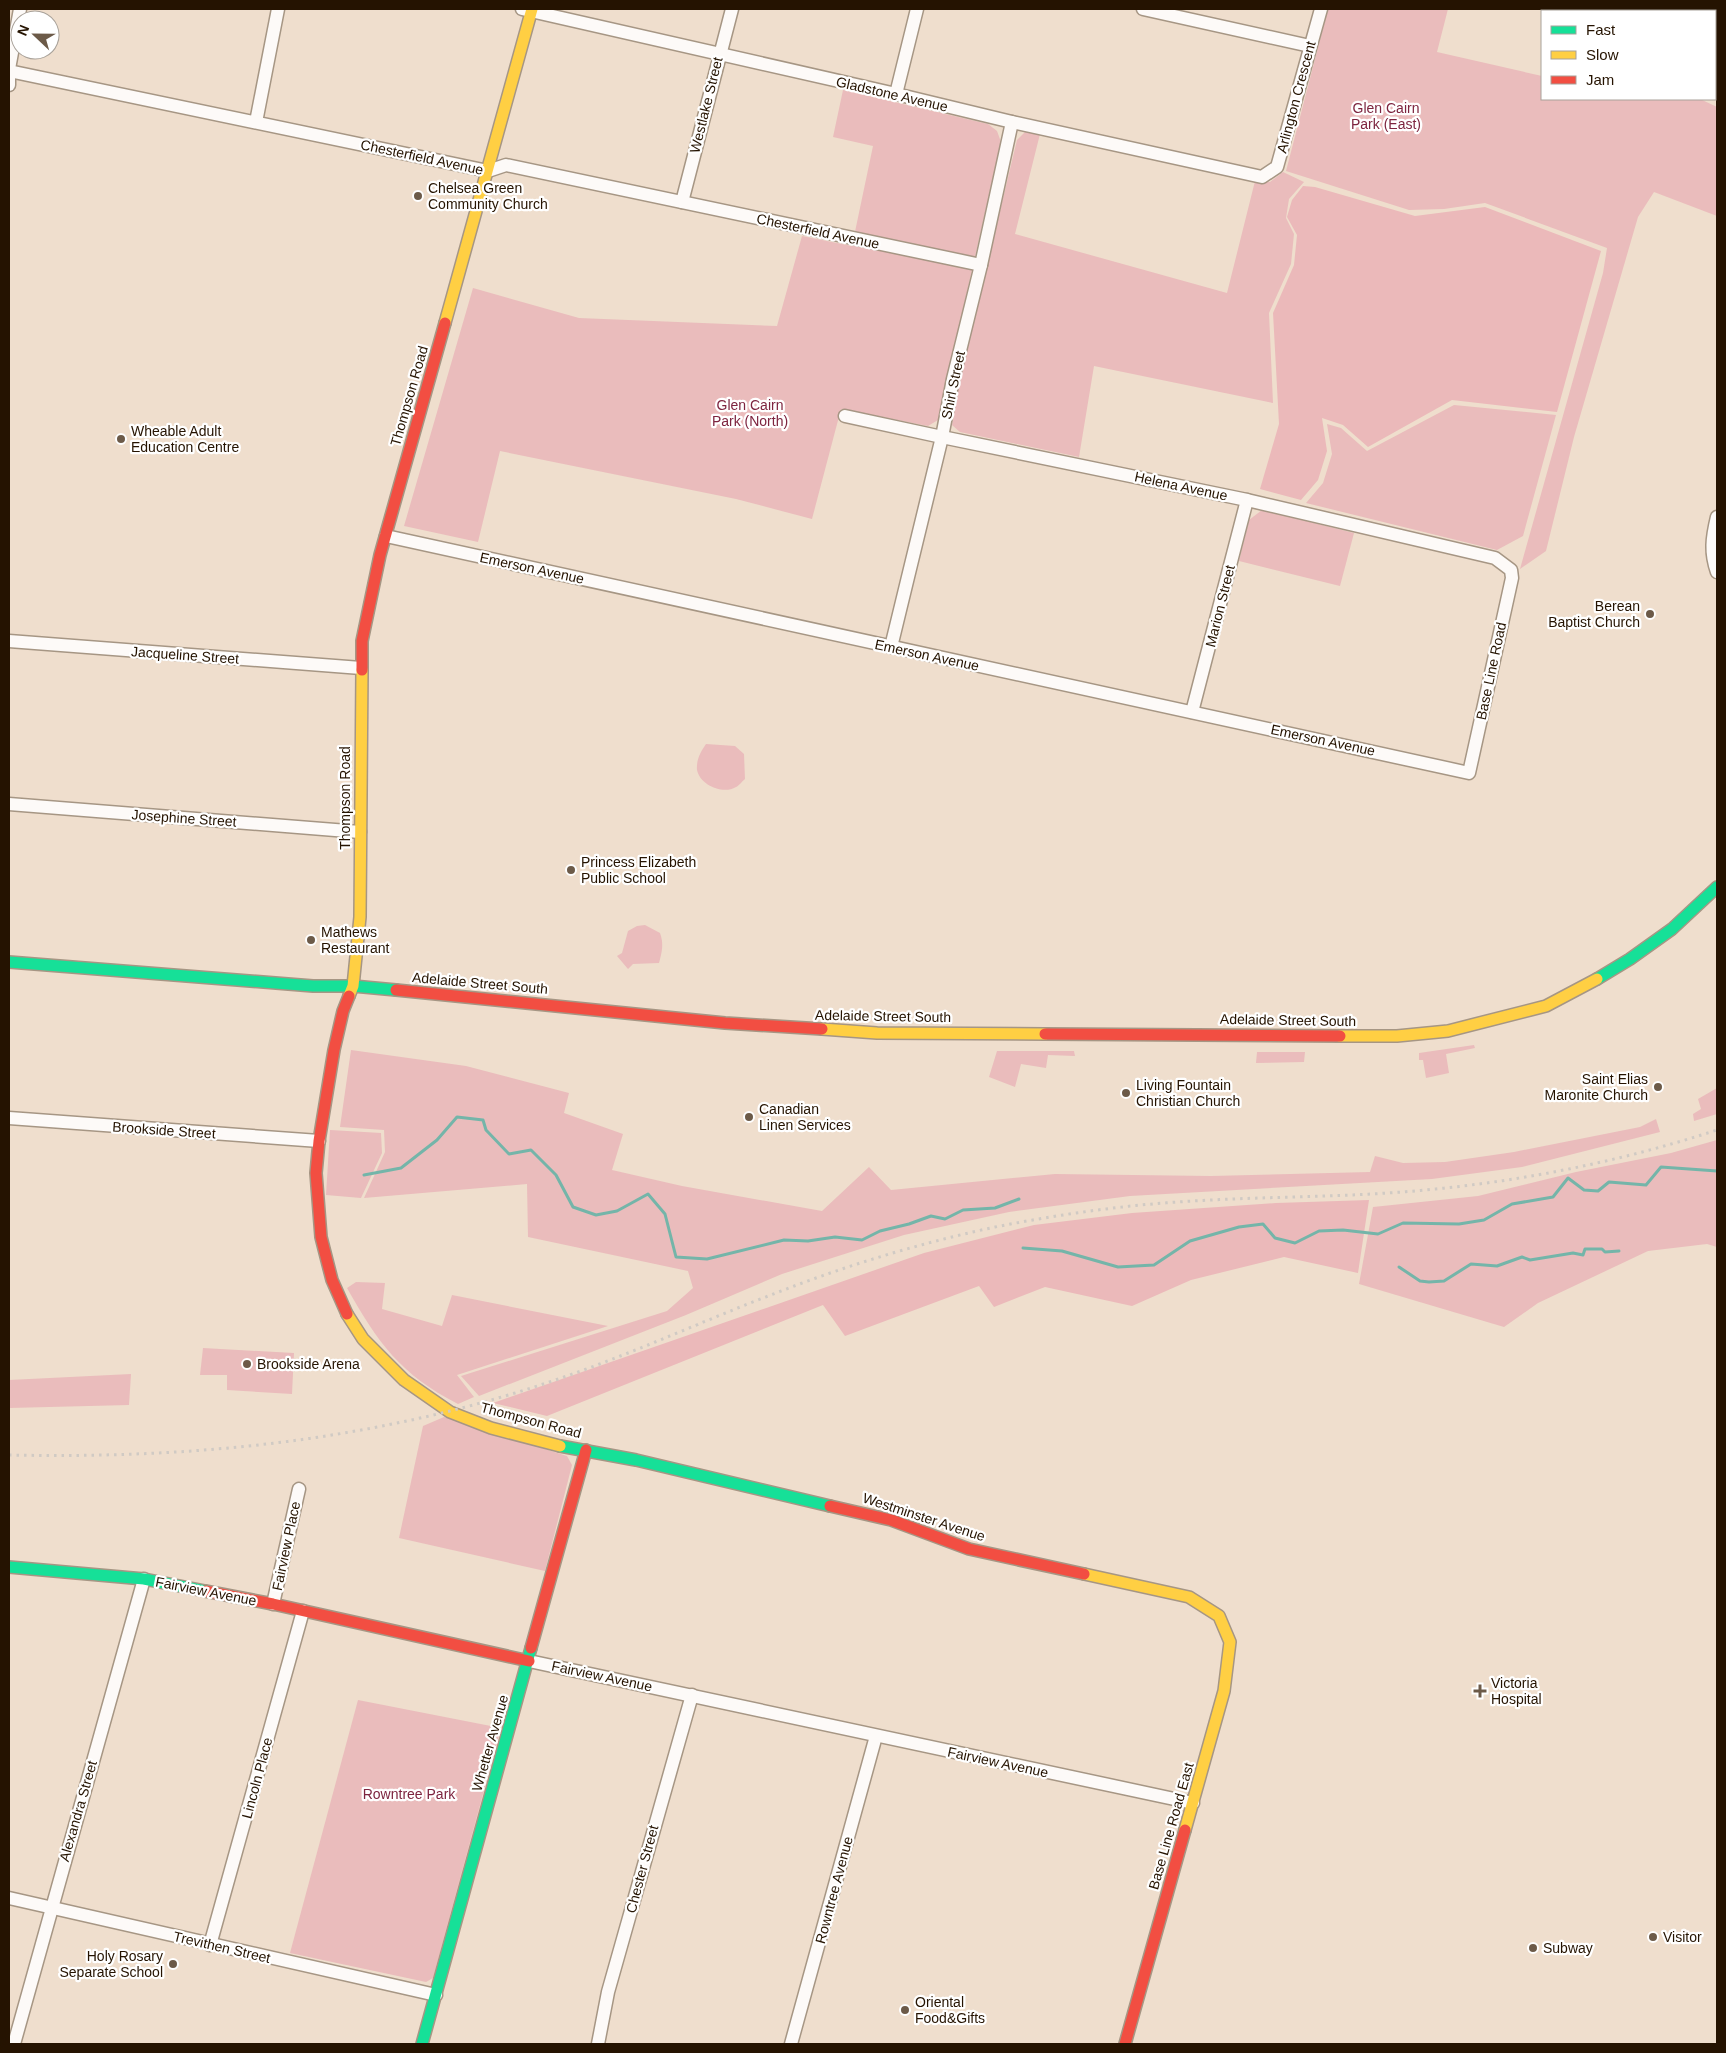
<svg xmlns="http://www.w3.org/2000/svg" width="1726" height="2053" viewBox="0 0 1726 2053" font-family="Helvetica,sans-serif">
	<rect width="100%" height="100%" fill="#efdecd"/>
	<g fill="#eabcbc">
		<path d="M1328,9H1448L1437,52L1542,76V99H1700L1717,107V216L1654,192L1638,217L1574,437L1546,551L1520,569L1603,273L1607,248L1485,203L1444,209L1409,210L1286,171Z"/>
		<path d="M843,90L988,124L997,131L1001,142L938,420L928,426L841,409L812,519L736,499L500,451L478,542L404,526L473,288L579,318L777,326L802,236L852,246L873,146L833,137Z"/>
		<path d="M1025,132L1040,134L1015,234L1227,293L1255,181L1270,182L1283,172L1304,182L1289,199L1286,218L1294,234L1291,264L1269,313L1273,403L1094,366L1079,457L960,432L952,425L960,378L1017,140Z"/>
		<path d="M1454,405L1556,415L1523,536L1497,550L1306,503L1323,483L1332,454L1327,424L1341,428L1367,451Z"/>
		<path d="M1262,510L1354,533L1340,586L1239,561L1249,520Z"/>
		<path d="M706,744L735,746L744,754L745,779C742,781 739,786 736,787C723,795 700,785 697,770C696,760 701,751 706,744Z"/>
		<path d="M645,925L660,933C664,944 662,952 659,963L633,964L628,969L617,956L622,953L628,931L637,926Z"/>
		<path d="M1474,1045L1475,1048L1446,1054L1449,1073L1426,1078L1423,1060H1419V1053Z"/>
		<path d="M351,1050L466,1066L569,1093L564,1113L623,1134L612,1170L682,1186L822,1211L869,1167L891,1190L1055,1174L1211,1176L1370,1172L1375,1156L1403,1163L1445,1162L1514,1152L1640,1127L1656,1119L1660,1132L1522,1167L1432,1179L1130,1196L1009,1212L904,1235L782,1274L686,1315L479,1396L461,1376L667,1311L693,1288L688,1271L528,1237L527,1184L364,1198L385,1152L384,1130L340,1127Z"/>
		<path d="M997,1051H1074L1075,1056L1048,1055L1046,1068L1021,1064L1015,1087L989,1077Z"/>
		<path d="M1257,1052H1305L1304,1062L1256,1063Z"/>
		<path d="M1717,1088V1114L1694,1121L1693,1114L1701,1109L1698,1099Z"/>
		<path d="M330,1130L381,1133L382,1153L361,1198L326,1195Z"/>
		<path d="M1717,1140V1247L1707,1244L1648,1251L1538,1303L1504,1327L1359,1284L1373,1207L1478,1196L1576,1172L1671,1153Z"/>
		<path d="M356,1282L385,1283L382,1309L442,1326L452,1295L608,1326L457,1375L474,1397L458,1404C400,1374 378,1343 347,1288Z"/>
		<path d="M203,1348L294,1353L292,1394L227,1390V1375H200Z"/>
		<path d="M131,1374L129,1405L9,1408V1380Z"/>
		<path d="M444,1417L567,1456L572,1465L545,1571L399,1538L423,1426Z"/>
		<path d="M358,1700L501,1728L433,1978L426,1982L290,1953Z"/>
	</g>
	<g fill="#ebb9ba">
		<path d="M1303,186L1315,187L1415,216L1485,207L1601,251L1557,412L1452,400L1368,447L1343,425L1322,418L1327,451L1318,480L1301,500L1260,489L1279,424L1273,313L1294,265L1297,235L1287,217L1292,200Z"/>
		<path d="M1369,1200L1358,1273L1284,1257L1191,1280L1132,1306L1045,1287L994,1307L979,1286L845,1336L823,1305L547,1416L493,1403L924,1253L1034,1225L1132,1213L1276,1203Z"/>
	</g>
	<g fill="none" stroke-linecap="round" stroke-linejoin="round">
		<g stroke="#74b5a9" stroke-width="3">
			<path d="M364,1175L401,1168L437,1140L457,1117L483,1120L486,1130L509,1154L531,1150L556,1175L573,1207L596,1215L617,1211L648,1194L665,1214L676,1257L707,1259L784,1240L808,1241L835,1237L862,1240L880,1231L909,1224L931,1216L945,1219L963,1210L995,1208L1019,1199"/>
			<path d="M1023,1248L1062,1251L1118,1267L1154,1265L1190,1241L1239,1227L1263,1224L1275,1238L1295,1243L1319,1231L1343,1230L1378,1234L1403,1223L1459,1224L1484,1220L1512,1204L1553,1197L1568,1178L1584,1190L1598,1191L1609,1182L1646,1185L1661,1167L1717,1171"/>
			<path d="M1399,1267L1420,1281L1429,1282L1444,1281L1471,1264L1497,1266L1522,1257L1530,1260L1573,1253L1583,1255L1585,1249H1602L1605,1252L1619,1251"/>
		</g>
		<g stroke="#a69684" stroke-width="15">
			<g id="street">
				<path d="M522,9L896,94L1012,122L1262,177L1277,167L1321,9"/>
				<path d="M1143,9L1310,46"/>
				<path d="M9,69L20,9"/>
				<path d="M9,71L488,171L506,165L981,265"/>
				<path d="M9,75V85"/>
				<path d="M896,94L917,9"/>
				<path d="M256,122L278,9"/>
				<path d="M682,202L732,9"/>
				<path d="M1717,517C1712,538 1710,552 1717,572"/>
				<path d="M386,536L1469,773L1512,578L1511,570L1495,558L1247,500L942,437L845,416"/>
				<path d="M9,641L361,668"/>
				<path d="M891,647L942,437L953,379L981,265L1012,122"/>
				<path d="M1192,712L1247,500"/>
				<path d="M9,804L360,832"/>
				<path d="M9,1118L319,1141"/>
				<path d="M273,1604L299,1489"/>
				<path d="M529,1661L1193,1803"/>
				<path d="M9,1898L436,1995"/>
				<path d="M210,1945L303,1611"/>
				<path d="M14,2044L144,1579"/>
				<path d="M598,2044L608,1992L692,1695"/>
				<path d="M791,2044L876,1736"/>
			</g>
		</g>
		<g stroke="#a69684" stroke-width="14">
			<g id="fast">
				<path d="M9,962L313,986H353L396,990"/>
				<path d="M1597,979L1630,959L1672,929L1717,887"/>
				<path d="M560,1446L636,1460L830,1506"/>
				<path d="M9,1567L144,1579L205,1591"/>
				<path d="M422,2044L531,1648"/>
			</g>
		</g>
		<g stroke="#a69684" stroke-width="14">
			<g id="slow">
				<path d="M445,323L532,9"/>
				<path d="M349,996L353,986L360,917L362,670"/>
				<path d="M822,1029L877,1033L1045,1034"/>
				<path d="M1340,1036H1397L1448,1031L1546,1006L1597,979"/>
				<path d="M347,1314L363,1339L404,1380L450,1412L491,1428L560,1446"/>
				<path d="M1084,1574L1189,1597L1219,1616L1230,1642L1224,1691L1185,1830"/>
			</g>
		</g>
		<g stroke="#a69684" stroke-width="14">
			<g id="jam">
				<path d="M362,670V641L380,555L445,323"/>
				<path d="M396,990L725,1023L822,1029"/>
				<path d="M1045,1034L1340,1036"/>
				<path d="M347,1314L332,1280L321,1237L316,1173L319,1141L334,1050L343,1011L349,996"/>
				<path d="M830,1506L891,1520L969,1549L1084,1574"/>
				<path d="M205,1591L273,1604L529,1661"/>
				<path d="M531,1648L586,1450"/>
				<path d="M1125,2044L1185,1830"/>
			</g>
		</g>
		<use href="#street" stroke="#fdfaf8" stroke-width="12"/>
		<use href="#fast" stroke="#16e098" stroke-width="11"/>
		<use href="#slow" stroke="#ffcf43" stroke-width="11"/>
		<use href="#jam" stroke="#f24e42" stroke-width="11"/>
		<path stroke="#d0cac4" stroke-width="3" stroke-dasharray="2.5 5" stroke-linecap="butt" d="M9,1455C199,1459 383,1440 564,1377C636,1352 705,1320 776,1293C847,1265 921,1243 995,1227C1056,1215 1117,1206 1178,1202C1260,1196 1343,1198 1425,1190C1524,1181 1622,1161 1717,1130"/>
	</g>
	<g fill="#6c5a48" stroke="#fff" stroke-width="2">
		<circle cx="418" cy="196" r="5"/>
		<circle cx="121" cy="439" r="5"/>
		<circle cx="1650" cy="614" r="5"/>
		<circle cx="571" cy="870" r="5"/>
		<circle cx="311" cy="940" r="5"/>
		<circle cx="1658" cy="1087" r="5"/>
		<circle cx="1126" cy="1093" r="5"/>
		<circle cx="749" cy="1117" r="5"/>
		<circle cx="247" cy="1364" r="5"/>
		<path d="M1477.5 1683.5h5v5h5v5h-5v5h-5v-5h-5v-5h5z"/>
		<circle cx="1653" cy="1937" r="5"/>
		<circle cx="1533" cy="1948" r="5"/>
		<circle cx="173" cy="1964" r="5"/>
		<circle cx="905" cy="2010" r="5"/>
	</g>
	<g text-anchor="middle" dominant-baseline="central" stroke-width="4.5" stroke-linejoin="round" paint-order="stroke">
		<g font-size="14" fill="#251301" stroke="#fff">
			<text transform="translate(892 94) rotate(13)">Gladstone Avenue</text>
			<text transform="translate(1296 97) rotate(-75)">Arlington Crescent</text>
			<text transform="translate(706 105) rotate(-76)">Westlake Street</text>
			<text transform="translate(422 157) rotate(12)">Chesterfield Avenue</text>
			<text transform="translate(818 231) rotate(12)">Chesterfield Avenue</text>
			<text transform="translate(953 385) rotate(-78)">Shirl Street</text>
			<text transform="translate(409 396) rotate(-74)">Thompson Road</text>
			<text transform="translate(1181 486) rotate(12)">Helena Avenue</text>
			<text transform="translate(532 568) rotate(12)">Emerson Avenue</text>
			<text transform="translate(1220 606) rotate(-76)">Marion Street</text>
			<text transform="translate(185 655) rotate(4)">Jacqueline Street</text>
			<text transform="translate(927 655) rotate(12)">Emerson Avenue</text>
			<text transform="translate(1491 671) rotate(-78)">Base Line Road</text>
			<text transform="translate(1323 740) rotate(12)">Emerson Avenue</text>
			<text transform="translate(345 798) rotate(-90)">Thompson Road</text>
			<text transform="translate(184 818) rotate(4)">Josephine Street</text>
			<text transform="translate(480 983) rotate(5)">Adelaide Street South</text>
			<text transform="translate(883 1016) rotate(1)">Adelaide Street South</text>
			<text transform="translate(1288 1020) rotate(1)">Adelaide Street South</text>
			<text transform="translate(164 1130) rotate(4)">Brookside Street</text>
			<text transform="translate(531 1420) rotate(15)">Thompson Road</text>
			<text transform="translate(924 1517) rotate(18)">Westminster Avenue</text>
			<text transform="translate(286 1546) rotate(-78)">Fairview Place</text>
			<text transform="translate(206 1591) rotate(11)">Fairview Avenue</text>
			<text transform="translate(602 1676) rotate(12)">Fairview Avenue</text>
			<text transform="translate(490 1743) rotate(-74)">Whetter Avenue</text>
			<text transform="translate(998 1762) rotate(12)">Fairview Avenue</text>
			<text transform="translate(257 1778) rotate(-75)">Lincoln Place</text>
			<text transform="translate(78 1811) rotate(-74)">Alexandra Street</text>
			<text transform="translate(1171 1826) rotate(-74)">Base Line Road East</text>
			<text transform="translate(642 1869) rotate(-75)">Chester Street</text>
			<text transform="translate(834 1890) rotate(-75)">Rowntree Avenue</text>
			<text transform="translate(222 1947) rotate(13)">Trevithen Street</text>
		</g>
		<g font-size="14" fill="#7d243f" stroke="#fff">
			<text x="1386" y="108">Glen Cairn<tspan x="1386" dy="16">Park (East)</tspan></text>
			<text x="750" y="405">Glen Cairn<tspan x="750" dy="16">Park (North)</tspan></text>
			<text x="409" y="1794">Rowntree Park</text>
		</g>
		<g font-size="14" fill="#251301" stroke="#fff" text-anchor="start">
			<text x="428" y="188">Chelsea Green<tspan x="428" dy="16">Community Church</tspan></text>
			<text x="131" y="431">Wheable Adult<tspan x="131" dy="16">Education Centre</tspan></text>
			<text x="1640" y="606" text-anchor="end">Berean<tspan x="1640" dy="16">Baptist Church</tspan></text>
			<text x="581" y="862">Princess Elizabeth<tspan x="581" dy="16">Public School</tspan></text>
			<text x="321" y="932">Mathews<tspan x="321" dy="16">Restaurant</tspan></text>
			<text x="1648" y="1079" text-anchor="end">Saint Elias<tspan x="1648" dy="16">Maronite Church</tspan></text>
			<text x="1136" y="1085">Living Fountain<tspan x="1136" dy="16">Christian Church</tspan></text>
			<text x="759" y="1109">Canadian<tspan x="759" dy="16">Linen Services</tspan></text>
			<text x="257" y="1364">Brookside Arena</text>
			<text x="1491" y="1683">Victoria<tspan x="1491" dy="16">Hospital</tspan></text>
			<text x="1663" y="1937">Visitor</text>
			<text x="1543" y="1948">Subway</text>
			<text x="163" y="1956" text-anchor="end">Holy Rosary<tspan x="163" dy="16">Separate School</tspan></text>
			<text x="915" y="2002">Oriental<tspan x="915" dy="16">Food&amp;Gifts</tspan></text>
		</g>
	</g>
	<rect width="1726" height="2053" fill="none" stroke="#251301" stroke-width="20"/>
	<rect x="1541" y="10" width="175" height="90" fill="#ffffff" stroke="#a8a199"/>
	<rect x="1551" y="26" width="25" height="8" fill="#16e098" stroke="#a8a199"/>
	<text x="1586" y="35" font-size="15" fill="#251301">Fast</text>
	<rect x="1551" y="51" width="25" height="8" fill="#ffcf43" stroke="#a8a199"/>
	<text x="1586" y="60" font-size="15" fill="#251301">Slow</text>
	<rect x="1551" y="76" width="25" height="8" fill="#f24e42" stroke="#a8a199"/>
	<text x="1586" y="85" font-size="15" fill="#251301">Jam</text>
	<g transform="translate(35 35) rotate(292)"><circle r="24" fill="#ffffff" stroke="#a8a199"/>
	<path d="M0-4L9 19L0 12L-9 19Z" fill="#6c5a48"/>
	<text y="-8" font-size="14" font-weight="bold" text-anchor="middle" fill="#251301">N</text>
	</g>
</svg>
